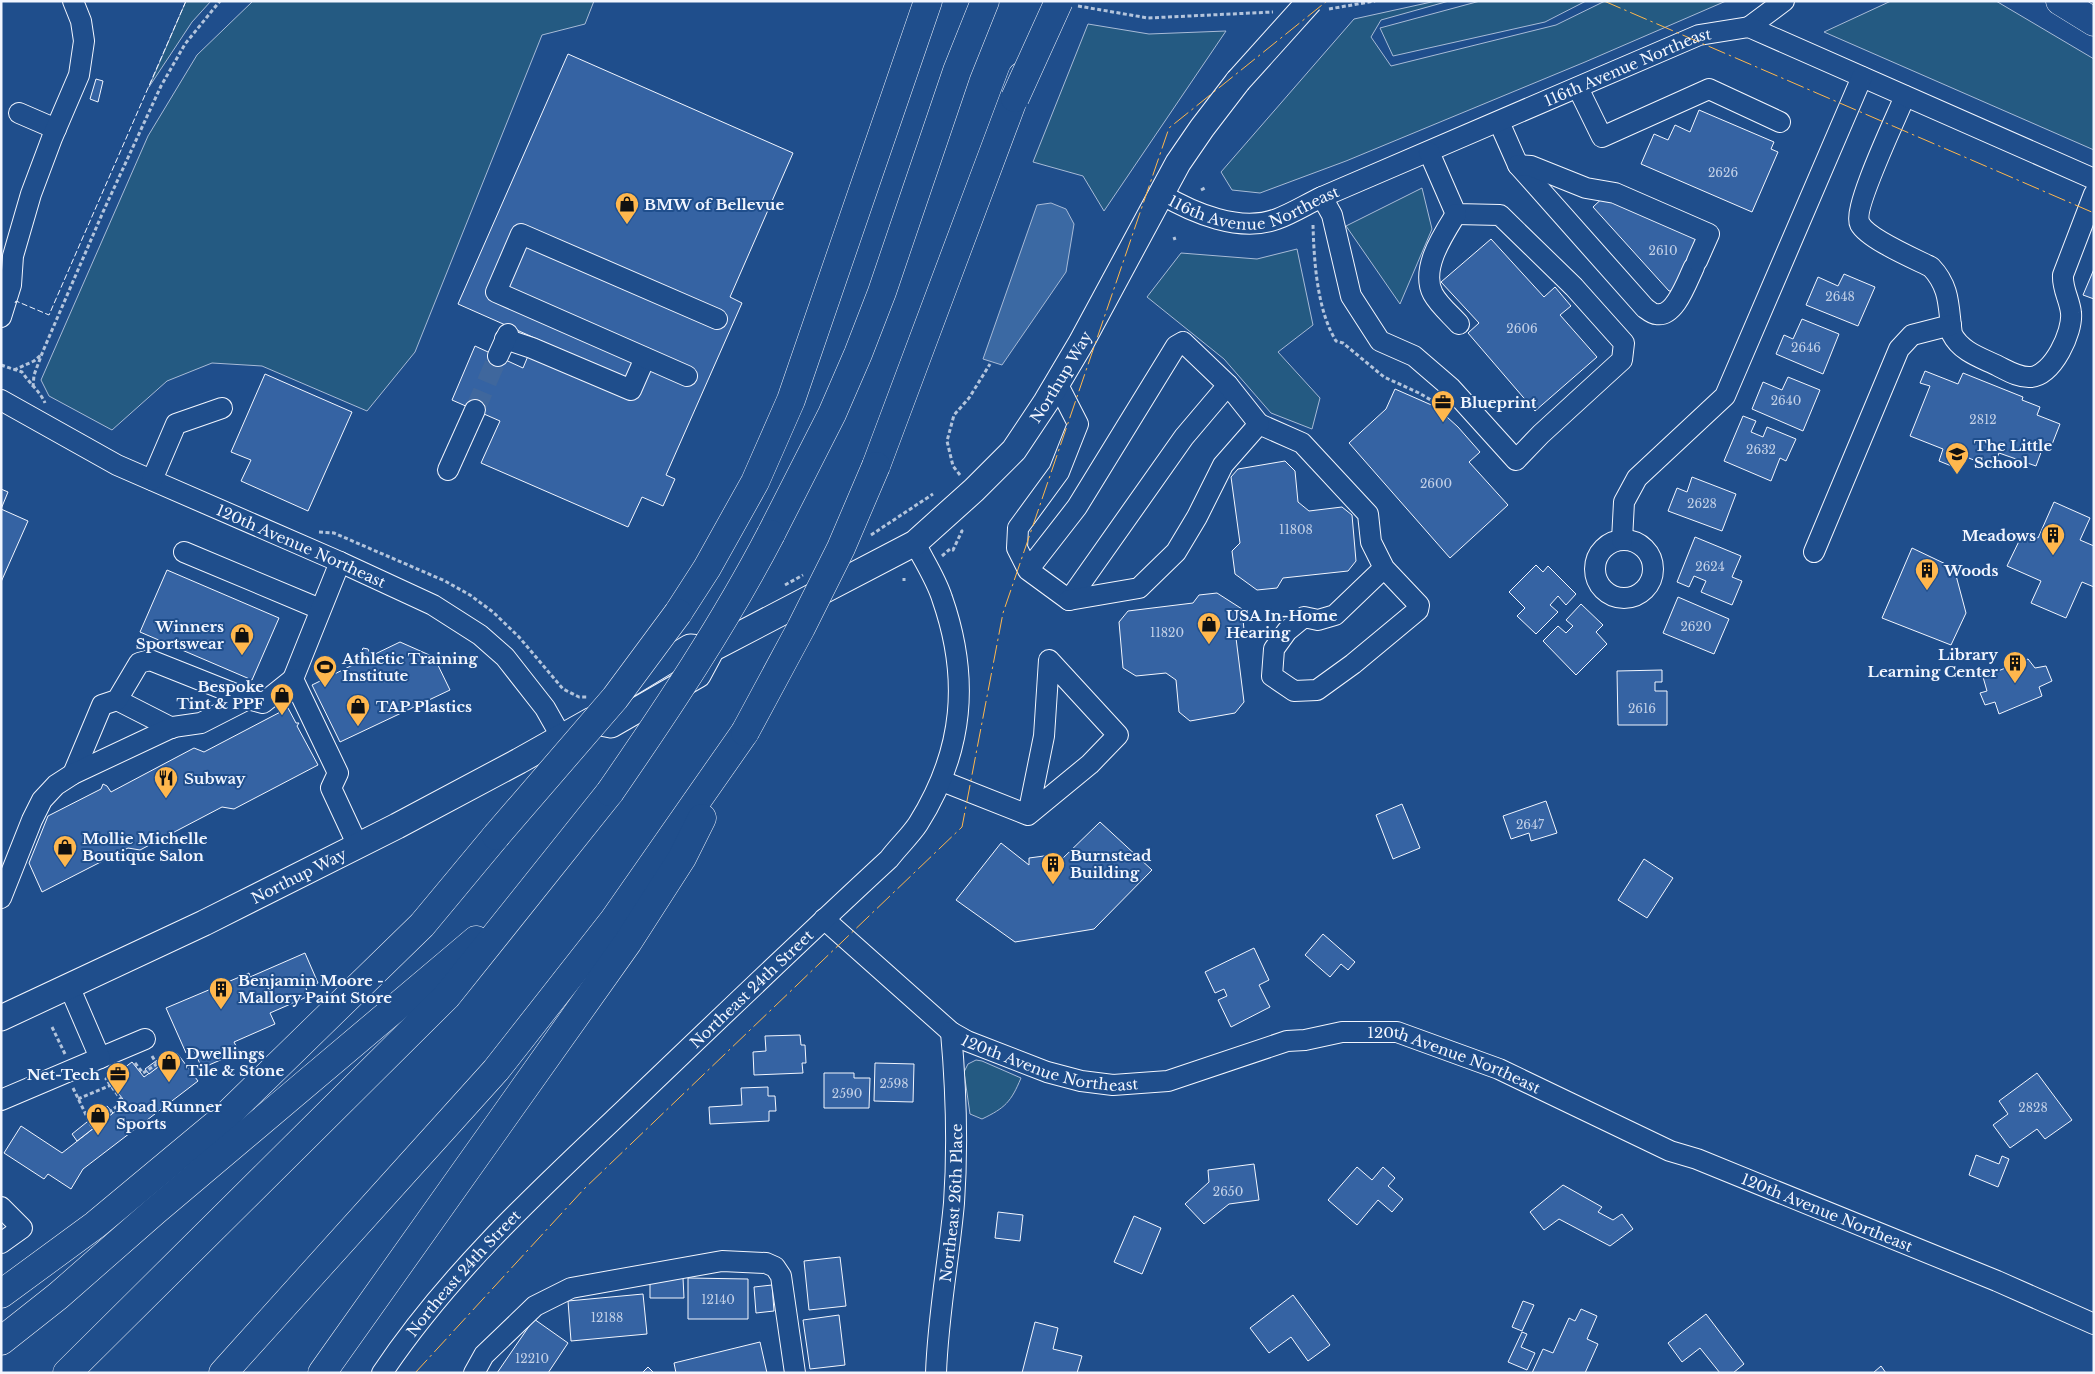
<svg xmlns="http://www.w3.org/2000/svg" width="2095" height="1374" viewBox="0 0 2095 1374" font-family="'Libre Baskerville',serif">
	<rect width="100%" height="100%" fill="#1f4e8c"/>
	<g fill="#245a82" stroke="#a8bbd7">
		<path d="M186,1H211L192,22L149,87Z"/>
		<path d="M253,1H594L585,24L542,35L415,352L367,411L262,366L212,363L167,381L112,430L49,396L41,380L148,136L197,55Z"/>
		<path d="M1436,1H1449L1381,20L1371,37L1391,66L1556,25L1605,1H1726L1585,62L1346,161L1260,193L1232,190L1221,172L1354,19Z"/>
		<path d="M1480,1H1586L1545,22L1393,56L1380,28Z"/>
		<path d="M1891,1H1996L2094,59V150L1824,32Z"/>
		<path d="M1088,24L1149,34L1226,31L1104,211L1083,176L1033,162Z"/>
		<path d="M1422,188L1432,229L1400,304L1346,226Z"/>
		<path d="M1297,249L1313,325L1278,352L1320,398L1312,429L1271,413L1224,359L1147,297L1181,253L1257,259Z"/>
		<path d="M976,1060L982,1061L1021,1078C1011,1102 1005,1108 982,1119L970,1114L964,1072L968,1064Z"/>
	</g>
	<path fill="#3b69a3" stroke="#a8bbd7" d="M1051,203L1066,209L1074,224L1066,272L1002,365L983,359L1037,205Z"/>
	<g fill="#3563a3" stroke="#f2f6ff">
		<path d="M568,54L793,153L730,297L742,303L666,475L675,479L663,506L642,497L628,527L481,463L500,421L452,400L475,346L523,368L528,356L572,376L580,358L458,304Z"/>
		<path d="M96,79L103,81L98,102L90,99Z"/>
		<path d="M1699,110L1774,142L1771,149L1778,152L1752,212L1641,164L1654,134L1668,140L1675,125L1690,132Z"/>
		<path d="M1608,193L1693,230L1697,241L1676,291H1669L1593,207Z"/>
		<path d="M1491,239L1544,297L1555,287L1571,306L1560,315L1597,357L1535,411L1468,333L1479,323L1441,282Z"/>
		<path d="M2094,269V299L2083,295Z"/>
		<path d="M1844,274L1875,287L1858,326L1806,305L1818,277L1838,286Z"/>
		<path d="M1802,319L1839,334L1823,374L1776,354L1784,335L1793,339Z"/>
		<path d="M1925,371L1958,384L1963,373L2023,397L2022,400L2040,407L2037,415L2060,424L2051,447L2044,444L2036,466L1999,453L1993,468L1964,456L1959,469L1939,461L1943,449L1910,436L1930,386L1920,383Z"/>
		<path d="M265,374L352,412L308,511L241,481L251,460L231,452Z"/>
		<path d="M1788,377L1820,390L1803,431L1752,409L1763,382L1782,390Z"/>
		<path d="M1395,389L1436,407L1458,427L1480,452L1469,462L1508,505L1450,558L1349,443L1386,409Z"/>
		<path d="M1743,416L1756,421L1751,432L1763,437L1767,427L1796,439L1786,461L1780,458L1771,481L1724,461Z"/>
		<path d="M1285,461L1295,471L1298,502L1309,511L1342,507L1352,515L1356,561L1348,571L1283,578L1277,588L1257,590L1235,574L1232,551L1240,543L1231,477L1238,469Z"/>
		<path d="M1692,477L1736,494L1722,531L1668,511L1677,488L1687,492Z"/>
		<path d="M1,489L8,492L1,509Z"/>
		<path d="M2054,502L2090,518L2080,540L2094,546V587L2082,582L2066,618L2031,603L2041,581L2007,566L2023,533L2038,538Z"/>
		<path d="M1,509L28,521L1,582Z"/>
		<path d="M1695,537L1741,556L1732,577L1742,581L1732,605L1701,592L1706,581L1694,576L1689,587L1677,582Z"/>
		<path d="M1912,548L1954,568L1966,613L1951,645L1882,618Z"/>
		<path d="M1536,565L1543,572L1548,566L1576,594L1566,605L1558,596L1550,605L1558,612L1536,634L1517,616L1525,608L1509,592Z"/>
		<path d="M167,570L279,618L252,680L140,632Z"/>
		<path d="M1217,593L1242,609L1244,630L1236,638L1244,702L1235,713L1190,721L1179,712L1176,680L1166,673L1136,676L1123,668L1119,622L1128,611L1193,603L1199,595Z"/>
		<path d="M1678,597L1729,619L1714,654L1663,633Z"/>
		<path d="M1581,604L1603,625L1596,632L1607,644L1576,675L1543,641L1558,626L1566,633L1573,626L1566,620Z"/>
		<path d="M400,642L434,657L450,690L340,742L312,685L365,659L362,651L363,648L368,649L371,656Z"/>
		<path d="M2028,659L2035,668L2046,666L2052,681L2039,687L2042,696L1999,714L1995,702L1985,705L1980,693L1987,691L1983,677Z"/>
		<path d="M1662,670V682H1655V691H1667V725H1618L1617,671Z"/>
		<path d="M288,708L296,723H299L297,726L318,765L234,809L222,807L140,850L128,848L42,892L29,863L48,816L101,789L103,784L107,786L111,792L194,748L204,752Z"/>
		<path d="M1546,801L1557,833L1531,841L1529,833L1511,839L1503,816Z"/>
		<path d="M1402,804L1420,848L1393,859L1376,815Z"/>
		<path d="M1100,822L1152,870L1094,929L1015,942L956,900L1001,843L1029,865V858L1059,854L1061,860Z"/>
		<path d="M1644,859L1673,878L1647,918L1618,900Z"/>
		<path d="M1323,934L1355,962L1348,970L1341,964L1330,977L1305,955Z"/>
		<path d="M1254,948L1269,980L1259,985L1270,1007L1231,1027L1218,1000L1227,996L1224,989L1215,993L1205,972Z"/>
		<path d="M305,953L318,983L306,988L309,996L270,1013L275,1024L234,1042L239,1052L202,1068L193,1049L186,1053L166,1008L249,973L250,977Z"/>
		<path d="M800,1035L801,1045H805L806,1063H802L803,1073L754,1075L753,1052L766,1051L765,1036Z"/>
		<path d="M177,1053L198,1081L83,1169L71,1189L48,1174L44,1179L4,1153L21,1126L62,1153L126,1103L108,1080L132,1062L144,1077Z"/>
		<path d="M164,1055L167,1060L149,1074L145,1069Z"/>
		<path d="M875,1063L914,1064L913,1102L874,1101Z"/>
		<path d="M824,1073H854V1078H870L869,1108H824Z"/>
		<path d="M2037,1073L2072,1120L2045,1139L2037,1129L2010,1148L1993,1125L2008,1114L1999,1101Z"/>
		<path d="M768,1087V1096H775L776,1111H769V1121L710,1124L709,1107L742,1105L741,1088Z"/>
		<path d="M107,1106L113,1113L77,1141L72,1134Z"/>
		<path d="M1976,1155L1999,1164L2002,1156L2009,1159L1998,1187L1969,1175Z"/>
		<path d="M1254,1164L1259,1200L1229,1204L1204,1224L1185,1204L1209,1182L1208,1170Z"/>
		<path d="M1357,1167L1372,1180L1383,1167L1395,1178L1388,1186L1403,1199L1392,1212L1378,1200L1357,1225L1328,1200Z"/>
		<path d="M1563,1185L1602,1207L1598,1212L1613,1220L1622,1214L1633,1229L1610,1246L1559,1219L1544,1230L1530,1212Z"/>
		<path d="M998,1212L1023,1215L1020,1241L995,1238Z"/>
		<path d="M1134,1216L1161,1228L1142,1274L1114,1262Z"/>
		<path d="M840,1257L846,1306L809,1310L804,1261Z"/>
		<path d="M683,1278L684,1298H650V1279Z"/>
		<path d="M688,1278L748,1279V1319H688Z"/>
		<path d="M772,1285L774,1311L756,1313L754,1287Z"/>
		<path d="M643,1294L647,1334L571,1341L568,1301Z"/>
		<path d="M1293,1295L1330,1345L1308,1361L1291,1337L1269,1353L1250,1328Z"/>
		<path d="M1523,1301L1534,1305L1522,1331L1512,1327Z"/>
		<path d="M1581,1309L1597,1316L1587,1339L1598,1344L1585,1373H1532L1543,1349L1553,1353L1569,1318L1575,1321Z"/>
		<path d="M1706,1314L1744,1364L1733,1373H1720L1700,1348L1682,1362L1668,1343Z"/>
		<path d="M839,1315L845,1365L810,1369L803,1320Z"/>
		<path d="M534,1319L568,1343L548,1373H497Z"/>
		<path d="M1035,1322L1058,1328L1053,1349L1082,1356L1077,1373H1022Z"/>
		<path d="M1522,1332L1527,1334L1521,1347L1535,1353L1527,1370L1508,1362Z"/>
		<path d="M760,1342L767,1373H676L674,1363Z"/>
		<path d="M1881,1366L1886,1373H1873Z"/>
		<path d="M648,1367L654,1373H642Z"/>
	</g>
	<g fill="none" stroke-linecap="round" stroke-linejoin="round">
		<path stroke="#3f679d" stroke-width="20" stroke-dasharray="20 10" stroke-linecap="butt" d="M475,410L498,356"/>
		<g stroke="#f2f6ff" stroke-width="22">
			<g id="minor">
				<path d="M1749,27L1784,1"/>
				<path d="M1578,88L1602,137L1709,89L1780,122"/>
				<path d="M1905,96C1897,116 1852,209 1860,224C1868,239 1915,259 1931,267C1951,288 1948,308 1952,334C1961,352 1982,358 1998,366C2008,371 2019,378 2031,377C2053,375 2073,332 2071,313C2070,300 2062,289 2063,275L2094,194"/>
				<path d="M19,113L56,129"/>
				<path d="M1499,122L1518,165L1645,308C1648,310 1652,314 1656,314C1675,318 1687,281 1694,267"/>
				<path d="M1518,165L1531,166L1586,188L1615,193L1709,234L1697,261"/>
				<path id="s1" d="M1161,194C1193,213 1240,233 1277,219C1293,213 1307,204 1322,197L1699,35L1749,27L2094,179"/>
				<path d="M1322,197L1332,215L1351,296L1380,341L1414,356L1450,387L1516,460L1541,434L1622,360L1624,343L1574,287L1500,215L1456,214L1429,152"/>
				<path d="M1456,214C1443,235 1420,269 1433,294C1439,305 1451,315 1459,324"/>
				<path d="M1,317L11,285L13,256L31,194L52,138L79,75L84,41L81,21L73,1"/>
				<path d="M505,339L532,348L631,390L645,358"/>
				<path d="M498,356L508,334"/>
				<path d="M687,376L496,292L521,234L717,319"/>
				<path id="s2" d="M1,400L117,465L340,562L433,605L480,635L505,657L545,708L562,738"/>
				<path d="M1259,424L1302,443L1368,514L1371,542L1384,568L1419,605L1418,610L1353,664L1317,690L1294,691L1272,676L1274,649L1287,631L1304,617L1318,620L1335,615L1384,568"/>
				<path d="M448,470L475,410"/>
				<path d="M152,480L176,424L222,408"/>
				<circle cx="1624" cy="569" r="29"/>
				<path d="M1622,540L1624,502L1637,478L1725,396L1862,77"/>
				<path d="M184,552L320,609"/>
				<path d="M1814,552L1899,349L1912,335L1951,325"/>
				<path d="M340,562L293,679L338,773L331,788L358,846"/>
				<path d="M1028,570L1069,600L1184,437L1228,385L1183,342L1176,346L1077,507L1028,570L1017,548L1018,528L1059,472L1078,424L1057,383"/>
				<path d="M1069,600L1139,588L1176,552L1197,517L1223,465L1259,424L1228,385"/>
				<path d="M117,700L172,728"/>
				<path d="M73,774L102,705L117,700L139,663L150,660L248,699"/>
				<path d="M942,781L1028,815L1090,764L1118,735L1049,660L1044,736L1028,815"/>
				<path d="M1,898L32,820L42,800L56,785L73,774L173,727L201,723L248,699L263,703L293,679"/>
				<path id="s3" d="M824,919L951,1032L967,1041L1047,1072L1081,1081L1113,1085L1168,1081L1287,1041L1305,1040L1342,1032H1397L1499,1069L1670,1151L1697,1159L1997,1281L2094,1324"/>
				<path d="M100,1058L145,1039"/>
				<path d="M1,1100L100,1058L69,986"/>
				<path d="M1,1207L22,1228L1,1243"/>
				<path id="s4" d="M382,1373C449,1273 538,1191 625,1109C713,1025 800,941 889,859C898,847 910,836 918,824C964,751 970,678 942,598C936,579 924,561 915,543"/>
				<path d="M474,1373L484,1355L535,1306L571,1288L722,1261L766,1263L775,1267L781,1276L795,1373"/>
				<path id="s5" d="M936,1373C938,1315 949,1259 954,1203C958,1146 956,1088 951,1032"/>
			</g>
		</g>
		<g stroke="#f2f6ff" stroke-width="27">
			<g id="major">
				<path d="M626,686L690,647L712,649"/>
				<path id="s6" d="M591,721L611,725L698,675L712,649L915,543L974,490L1014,450L1046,402L1081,343L1178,163L1202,128L1238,81"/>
				<path id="s7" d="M1,1018L204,923L397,826L519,761L592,720"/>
			</g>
		</g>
		<g stroke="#f2f6ff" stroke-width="29">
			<g id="highway">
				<path d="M2060,1L2094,22"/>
				<path d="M876,466L1022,76"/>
				<path d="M771,534L832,414L858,354L882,292L957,71L985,1"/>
				<path d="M678,613L707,568L755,482L791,400L928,1"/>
				<path d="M1,1294L95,1225L226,1116L422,925L496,836"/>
				<path d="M1,1341L58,1296L155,1211L476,940"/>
				<path d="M67,1373L447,996L610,792"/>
				<path d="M223,1373L496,1070L613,921L745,732"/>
				<path d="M322,1373L628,942L682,858L702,818"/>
			</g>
		</g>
		<g stroke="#b3c4dc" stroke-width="3" stroke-dasharray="4 2.5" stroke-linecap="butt">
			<path d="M1078,6L1148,18L1273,12"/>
			<path d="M1329,9L1375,1"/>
			<path d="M1201,190L1205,188"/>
			<path d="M1313,225C1314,261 1317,310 1336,341L1343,343L1384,377L1419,393L1441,406"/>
			<path d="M1174,237L1175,240"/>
			<path d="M1,365L22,372C29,383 40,391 45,403"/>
			<path d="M14,370L34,361L41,355"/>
			<path d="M33,387L34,375L43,351L103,212L161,86L185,44L220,1"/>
			<path d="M960,475L953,466L947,441L954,415L969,398L990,364"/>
			<path d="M319,532L334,533L445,581L470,595L493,612L519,637L563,689L579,697H588"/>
			<path d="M871,535L933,494"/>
			<path d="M942,556L950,549L953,550L962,531L961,530"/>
			<path d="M904,581V578"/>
			<path d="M785,585L803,575"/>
			<path d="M52,1027L65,1054"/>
			<path d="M152,1056L158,1066"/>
			<path d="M135,1063L143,1073L157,1064"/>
			<path d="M73,1088L91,1125"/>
			<path d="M78,1099L111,1085"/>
			<path d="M94,1128L91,1125L123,1102L106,1079L113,1074"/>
		</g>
		<use href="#minor" stroke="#1f4e8c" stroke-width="20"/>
		<use href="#major" stroke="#1f4e8c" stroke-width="25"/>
		<use href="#highway" stroke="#1f4e8c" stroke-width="28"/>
		<g stroke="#f2f6ff" stroke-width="27" stroke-linecap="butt">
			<path id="major-bridge" d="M1238,81L1310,1"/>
		</g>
		<g stroke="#f2f6ff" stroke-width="29" stroke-linecap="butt">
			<g id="highway-bridge">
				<path d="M1015,98L1059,1"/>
				<path d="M745,732L801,628L841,548L876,466"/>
				<path d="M610,792C668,708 724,624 771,534"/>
				<path d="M496,836L615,698L678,613"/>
			</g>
		</g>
		<use href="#major-bridge" stroke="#1f4e8c" stroke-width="25"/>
		<use href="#highway-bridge" stroke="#1f4e8c" stroke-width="28"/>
		<path stroke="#f2f6ff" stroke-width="1" stroke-dasharray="6 2.5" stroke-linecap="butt" d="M15,303L16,301L49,315L186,1"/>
		<g stroke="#ffb74d" stroke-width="1" stroke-dasharray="18 4 2.5 4" stroke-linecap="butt">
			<path d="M1604,1L2094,213"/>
			<path d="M415,1373L584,1189L962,827L1003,613L1169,128L1327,1"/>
		</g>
	</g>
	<defs>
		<g id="shop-pin" transform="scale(1.25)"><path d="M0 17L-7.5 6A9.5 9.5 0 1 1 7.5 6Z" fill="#ffb74d" stroke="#1f4e8c"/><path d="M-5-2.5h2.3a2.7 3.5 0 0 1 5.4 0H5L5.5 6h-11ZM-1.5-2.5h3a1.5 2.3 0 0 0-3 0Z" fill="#111"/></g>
		<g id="office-pin" transform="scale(1.25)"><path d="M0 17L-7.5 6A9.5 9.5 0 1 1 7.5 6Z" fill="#ffb74d" stroke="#1f4e8c"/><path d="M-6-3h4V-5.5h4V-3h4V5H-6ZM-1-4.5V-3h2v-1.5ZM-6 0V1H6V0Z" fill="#111"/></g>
		<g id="school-pin" transform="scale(1.25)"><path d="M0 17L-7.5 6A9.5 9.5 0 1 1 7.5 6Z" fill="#ffb74d" stroke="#1f4e8c"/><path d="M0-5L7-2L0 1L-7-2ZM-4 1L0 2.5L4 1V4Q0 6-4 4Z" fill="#111"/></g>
		<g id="building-pin" transform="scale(1.25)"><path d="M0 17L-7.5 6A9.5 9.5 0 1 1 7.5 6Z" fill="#ffb74d" stroke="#1f4e8c"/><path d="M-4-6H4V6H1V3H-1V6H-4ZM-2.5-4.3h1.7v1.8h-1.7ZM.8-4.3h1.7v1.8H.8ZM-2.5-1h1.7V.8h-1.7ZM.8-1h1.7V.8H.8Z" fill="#111"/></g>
		<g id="stadium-pin" transform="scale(1.25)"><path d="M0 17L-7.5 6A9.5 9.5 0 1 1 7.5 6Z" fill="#ffb74d" stroke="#1f4e8c"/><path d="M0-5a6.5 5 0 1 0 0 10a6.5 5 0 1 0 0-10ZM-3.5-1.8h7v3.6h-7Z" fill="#111"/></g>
		<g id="restaurant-pin" transform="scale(1.25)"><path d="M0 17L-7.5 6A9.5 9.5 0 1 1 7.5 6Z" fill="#ffb74d" stroke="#1f4e8c"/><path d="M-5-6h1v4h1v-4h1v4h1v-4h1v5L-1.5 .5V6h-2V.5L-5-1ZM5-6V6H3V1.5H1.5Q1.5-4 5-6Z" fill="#111"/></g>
	</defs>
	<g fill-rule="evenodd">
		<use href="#shop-pin" x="627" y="204"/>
		<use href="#office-pin" x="1443" y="402"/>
		<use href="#school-pin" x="1957" y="454"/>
		<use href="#building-pin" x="2053" y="535"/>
		<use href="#building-pin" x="1927" y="570"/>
		<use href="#shop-pin" x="1209" y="624"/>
		<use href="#shop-pin" x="242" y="635"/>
		<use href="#building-pin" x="2015" y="663"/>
		<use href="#stadium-pin" x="325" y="667"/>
		<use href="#shop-pin" x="282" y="695"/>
		<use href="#shop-pin" x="358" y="706"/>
		<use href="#restaurant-pin" x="166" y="778"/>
		<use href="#shop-pin" x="65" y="847"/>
		<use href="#building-pin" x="1053" y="864"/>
		<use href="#building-pin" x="221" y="989"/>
		<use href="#shop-pin" x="169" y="1062"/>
		<use href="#office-pin" x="118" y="1074"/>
		<use href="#shop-pin" x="98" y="1115"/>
	</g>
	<g text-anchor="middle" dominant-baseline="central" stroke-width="4" stroke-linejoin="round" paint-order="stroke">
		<g font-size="12" fill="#c3d1e8">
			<text x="1723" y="172">2626</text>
			<text x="1663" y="250">2610</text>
			<text x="1840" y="296">2648</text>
			<text x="1522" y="328">2606</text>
			<text x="1806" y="347">2646</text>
			<text x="1786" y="400">2640</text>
			<text x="1983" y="419">2812</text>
			<text x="1761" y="449">2632</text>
			<text x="1436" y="483">2600</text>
			<text x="1702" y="503">2628</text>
			<text x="1296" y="529">11808</text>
			<text x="1710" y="566">2624</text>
			<text x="1696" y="626">2620</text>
			<text x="1167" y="632">11820</text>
			<text x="1642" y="708">2616</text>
			<text x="1530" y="824">2647</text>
			<text x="894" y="1083">2598</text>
			<text x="847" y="1093">2590</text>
			<text x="2033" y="1107">2828</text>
			<text x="1228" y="1191">2650</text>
			<text x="718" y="1299">12140</text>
			<text x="607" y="1317">12188</text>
			<text x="532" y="1358">12210</text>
		</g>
		<g font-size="15" fill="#f2f6ff" stroke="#1f4e8c">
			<text stroke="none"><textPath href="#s1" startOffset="505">116th Avenue Northeast</textPath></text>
			<text stroke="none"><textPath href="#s1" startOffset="100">116th Avenue Northeast</textPath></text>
			<text stroke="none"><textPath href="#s6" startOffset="602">Northup Way</textPath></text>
			<text stroke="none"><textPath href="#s2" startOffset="334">120th Avenue Northeast</textPath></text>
			<text stroke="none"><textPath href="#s7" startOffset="330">Northup Way</textPath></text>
			<text stroke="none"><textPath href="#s4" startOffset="534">Northeast 24th Street</textPath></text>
			<text stroke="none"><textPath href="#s3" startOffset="275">120th Avenue Northeast</textPath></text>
			<text stroke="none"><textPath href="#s3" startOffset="695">120th Avenue Northeast</textPath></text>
			<text stroke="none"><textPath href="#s5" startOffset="171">Northeast 26th Place</textPath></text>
			<text stroke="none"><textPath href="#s3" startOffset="1100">120th Avenue Northeast</textPath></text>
			<text stroke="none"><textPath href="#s4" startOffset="129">Northeast 24th Street</textPath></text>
		</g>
		<g font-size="15" font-weight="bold" fill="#f2f6ff" stroke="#1f4e8c" text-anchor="start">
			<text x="644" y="204">BMW of Bellevue</text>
			<text x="1460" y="402">Blueprint</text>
			<text x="1974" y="445">The Little<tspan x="1974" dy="17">School</tspan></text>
			<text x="2036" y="535" text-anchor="end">Meadows</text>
			<text x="1944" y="570">Woods</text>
			<text x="1226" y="615">USA In-Home<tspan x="1226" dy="17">Hearing</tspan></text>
			<text x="224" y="626" text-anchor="end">Winners<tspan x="224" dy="17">Sportswear</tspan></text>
			<text x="1998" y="654" text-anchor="end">Library<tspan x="1998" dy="17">Learning Center</tspan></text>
			<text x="342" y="658">Athletic Training<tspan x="342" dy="17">Institute</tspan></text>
			<text x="264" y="686" text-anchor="end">Bespoke<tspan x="264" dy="17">Tint &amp; PPF</tspan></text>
			<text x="376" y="706">TAP Plastics</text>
			<text x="184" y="778">Subway</text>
			<text x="82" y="838">Mollie Michelle<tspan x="82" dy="17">Boutique Salon</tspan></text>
			<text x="1070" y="855">Burnstead<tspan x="1070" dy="17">Building</tspan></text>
			<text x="238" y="980">Benjamin Moore -<tspan x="238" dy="17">Mallory Paint Store</tspan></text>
			<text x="186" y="1053">Dwellings<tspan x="186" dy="17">Tile &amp; Stone</tspan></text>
			<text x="100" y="1074" text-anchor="end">Net-Tech</text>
			<text x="116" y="1106">Road Runner<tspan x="116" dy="17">Sports</tspan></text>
		</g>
	</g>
	<rect width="2095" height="1374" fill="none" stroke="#f2f6ff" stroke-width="5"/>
</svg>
